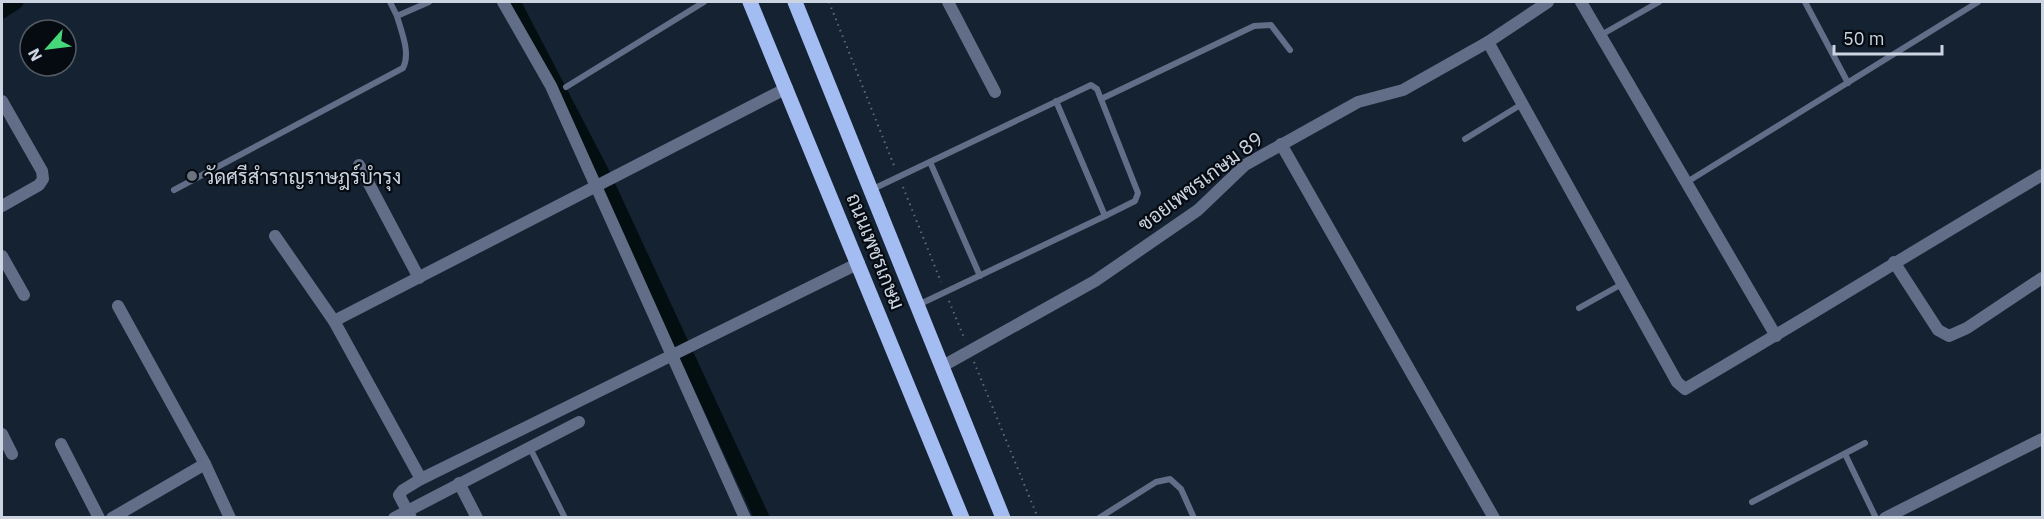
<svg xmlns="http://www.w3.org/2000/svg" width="2044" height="519" viewBox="0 0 2044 519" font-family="'IBM Plex Sans',Sarabun,sans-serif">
	<rect width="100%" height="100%" fill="#142232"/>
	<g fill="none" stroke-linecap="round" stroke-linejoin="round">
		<g stroke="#030e10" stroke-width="15">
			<path d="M513,2L602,173L762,518"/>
			<path d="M2,11L16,2"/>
		</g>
		<g stroke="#606c7a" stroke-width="2" stroke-dasharray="1.5 4.5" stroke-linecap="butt">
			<path d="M829,2L895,168"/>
			<path d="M903,187L941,282"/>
			<path d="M949,301L965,340"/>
			<path d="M974,362L1038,518"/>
		</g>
		<g stroke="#626e88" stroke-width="6">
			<path d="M390,2L397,16L429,2"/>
			<path d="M1805,2L1848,83"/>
			<path d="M1601,35L1659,2"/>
			<path d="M566,87L704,2"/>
			<path d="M1101,99L1254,26L1271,25L1290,50"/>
			<path d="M1056,101L1105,216"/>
			<path d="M1465,139L1522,104"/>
			<path d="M930,162L980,276"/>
			<path d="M1687,182L1978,2"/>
			<path d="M873,189L1091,85L1097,89L1138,193L1135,201L1105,216L918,305"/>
			<path d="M174,190L403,68C411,53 401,31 397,16"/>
			<path d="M1579,308L1622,284"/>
			<path d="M530,448L565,518"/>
			<path d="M1845,454L1876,518"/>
			<path d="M1752,502L1865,443"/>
			<path d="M1099,518L1156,482L1170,479L1181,489L1194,518"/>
		</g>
		<g stroke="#626e88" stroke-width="12">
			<path d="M503,2L551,86L745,518"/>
			<path d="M948,2L995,92"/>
			<path d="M1581,2L1776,336"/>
			<path d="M1488,42L1677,382L1685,389C1805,319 1923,245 2042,175"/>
			<path d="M2,101L42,171L43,179L39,185L2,206"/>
			<path d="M1281,144L1494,518"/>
			<path d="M359,165L419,278"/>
			<path d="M275,236L334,321L421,479L403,490L399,495L411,518"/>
			<path d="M2,256L24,295"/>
			<path d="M1894,262L1938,330L1949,336L1967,328L2042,278"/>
			<path d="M118,306L205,464L230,518"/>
			<path d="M334,321L787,88"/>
			<path d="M941,367L1095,281L1198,210L1245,165L1358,102L1403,90L1488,42L1548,2"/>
			<path d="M2,434L12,454"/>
			<path d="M61,444L99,518"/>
			<path d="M421,479L859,263"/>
			<path d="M459,483L477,518"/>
			<path d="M112,518L205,464"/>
			<path d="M394,518L579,422"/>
			<path d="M1885,518L2042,439"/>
		</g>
		<g stroke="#a3bdf3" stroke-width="15">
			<path d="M750,2L962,518"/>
			<path d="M795,2L1003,518"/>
		</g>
	</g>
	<circle fill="#6b7280" stroke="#060b12" stroke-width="2" cx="192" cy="176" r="6"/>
	<g text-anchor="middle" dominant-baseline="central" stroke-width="4.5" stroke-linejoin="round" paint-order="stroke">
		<g font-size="20" fill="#cbd4e0" stroke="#060b12" text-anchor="start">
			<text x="204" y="176">วัดศรีสําราญราษฎร์บํารุง</text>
		</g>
		<g font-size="20" fill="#cbd4e0" stroke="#060b12">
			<text transform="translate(1200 181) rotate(-37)">ซอยเพชรเกษม 89</text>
			<text transform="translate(876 251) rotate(68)">ถนนเพชรเกษม</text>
		</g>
	</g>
	<rect width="2044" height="519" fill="none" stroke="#cbd4e0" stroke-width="6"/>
	<g transform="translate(48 48) rotate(242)"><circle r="28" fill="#060b12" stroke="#555b64" stroke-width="1.5"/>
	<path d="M0-4.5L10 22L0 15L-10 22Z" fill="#45d77a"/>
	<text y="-9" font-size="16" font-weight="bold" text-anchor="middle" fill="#cbd4e0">N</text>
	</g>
	<path d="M1834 45v9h108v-9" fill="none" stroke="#cbd4e0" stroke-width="3"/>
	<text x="1843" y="45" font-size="18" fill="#cbd4e0" stroke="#060b12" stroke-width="4.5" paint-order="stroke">50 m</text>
</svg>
